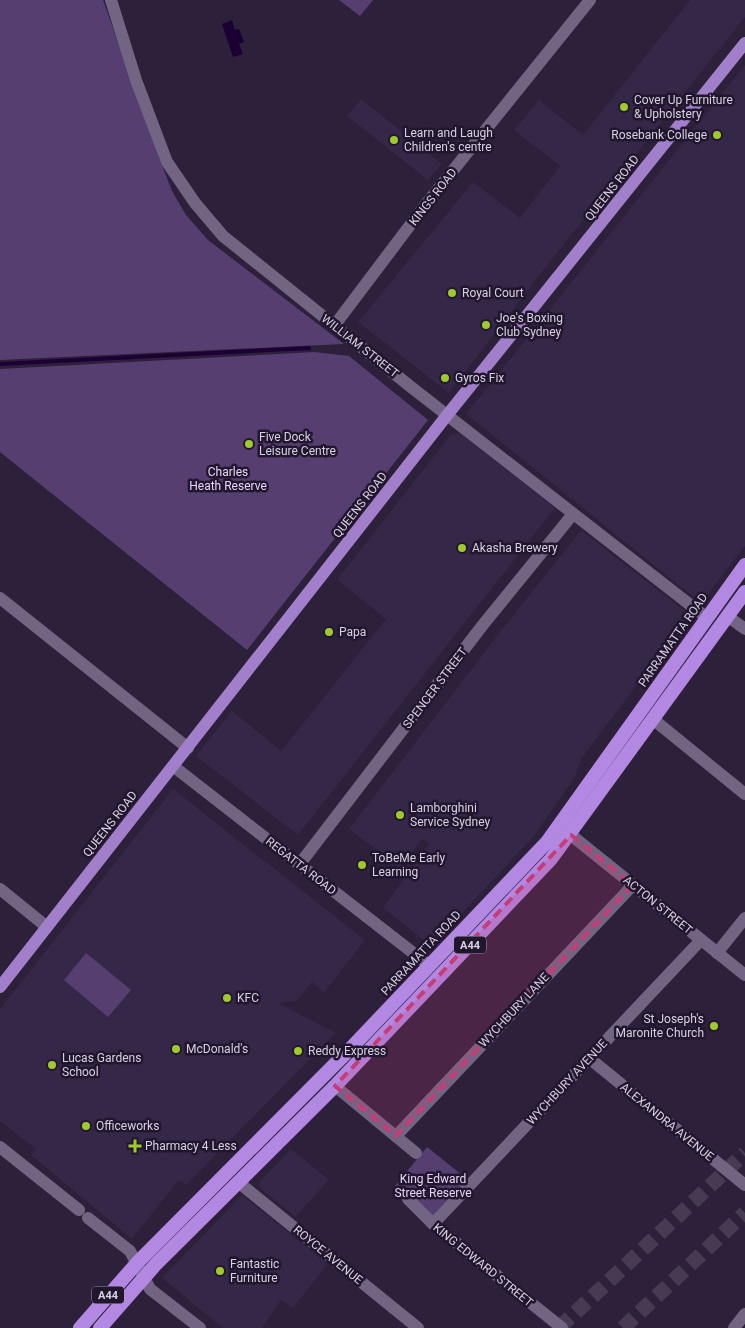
<svg xmlns="http://www.w3.org/2000/svg" width="745" height="1328" viewBox="0 0 745 1328" font-family="Roboto,sans-serif">
	<rect width="100%" height="100%" fill="#2c203a"/>
	<g fill="#352747">
		<path d="M690,0H745V17L548,264L449,393L358,322L473,182L520,218L560,166L514,130L539,100L583,135Z"/>
		<path d="M745,65V546L701,603L466,414Z"/>
		<path d="M361,99L442,164L428,180L347,116Z"/>
		<path d="M451,434H461L555,508L298,835L196,756L232,711L281,751L386,619L337,580Z"/>
		<path d="M581,530L690,615L599,735L581,759L575,777L534,836L431,946L383,908L429,844L422,839L400,868L349,829L500,632Z"/>
		<path d="M173,789L365,940L324,993L312,982L297,1001L278,1003L336,1033L186,1185L179,1180L132,1239L31,1155L36,1149L0,1121V1009Z"/>
		<path d="M291,1149L329,1180L295,1217L259,1187L260,1181Z"/>
		<path d="M242,1195L328,1264L293,1308L281,1300L262,1328H223L162,1278Z"/>
	</g>
	<g fill="#563f70">
		<path d="M0,0H103L158,155L172,191L186,215L208,240L344,344L0,360Z"/>
		<path d="M339,0H373L360,16Z"/>
		<path d="M314,352L349,356L428,420L247,650L0,452V369Z"/>
		<path d="M86,953L131,990L108,1017L64,980Z"/>
		<path d="M427,1147L472,1183L433,1224L394,1187Z"/>
	</g>
	<path fill="#1c0034" d="M232,20L235,30L239,29L244,42L239,44L243,54L233,57L222,24Z"/>
	<g fill="none" stroke-linecap="round" stroke-linejoin="round">
		<path stroke="#1c0034" stroke-width="4" d="M0,364L309,348"/>
		<g stroke="#463b53" stroke-width="15" stroke-dasharray="15 8" stroke-linecap="butt">
			<path d="M559,1328L745,1153"/>
			<path d="M623,1328L745,1213"/>
		</g>
		<g stroke="#726583" stroke-width="12">
			<path d="M111,0L136,80L167,162L195,203L223,236L411,387L707,618"/>
			<path d="M334,326L426,204L590,0"/>
			<path d="M0,598L188,748"/>
			<path d="M727,616L745,629"/>
			<path d="M654,720L745,794"/>
			<path d="M571,835L745,975"/>
			<path d="M299,865L482,626L573,514"/>
			<path d="M0,889L47,927"/>
			<path d="M717,953L745,918"/>
			<path d="M589,1058L745,1185"/>
			<path d="M335,1086L416,1153"/>
			<path d="M396,1136L633,885"/>
			<path d="M0,1147L79,1210"/>
			<path d="M238,1182L418,1328"/>
			<path d="M408,1199L433,1224L562,1328"/>
			<path d="M88,1218L130,1251L150,1289L200,1328"/>
			<path d="M433,1224L701,940"/>
			<path d="M734,1328L745,1314"/>
		</g>
		<path stroke="#726583" stroke-width="12" d="M173,766L430,966"/>
		<path stroke="#a27fcb" stroke-width="12" d="M0,987L448,414L745,43"/>
		<g stroke="#b288e3" stroke-width="14">
			<path d="M80,1328L137,1263L352,1047L547,842L745,565"/>
			<path d="M100,1328L156,1264L335,1086L551,859L745,592"/>
		</g>
	</g>
	<path fill="#c63d76" fill-opacity="0.2" stroke="#c63d76" stroke-width="4" stroke-dasharray="10 6" stroke-linejoin="round" d="M571,835L633,885L396,1136L335,1086Z"/>
	<g fill="#9fca2d" stroke="#22162f" stroke-width="2">
		<circle cx="624" cy="107" r="5"/>
		<circle cx="717" cy="135" r="5"/>
		<circle cx="394" cy="140" r="5"/>
		<circle cx="452" cy="293" r="5"/>
		<circle cx="486" cy="325" r="5"/>
		<circle cx="445" cy="378" r="5"/>
		<circle cx="249" cy="444" r="5"/>
		<circle cx="462" cy="548" r="5"/>
		<circle cx="329" cy="632" r="5"/>
		<circle cx="400" cy="815" r="5"/>
		<circle cx="362" cy="865" r="5"/>
		<circle cx="227" cy="998" r="5"/>
		<circle cx="714" cy="1026" r="5"/>
		<circle cx="176" cy="1049" r="5"/>
		<circle cx="298" cy="1051" r="5"/>
		<circle cx="52" cy="1065" r="5"/>
		<circle cx="86" cy="1126" r="5"/>
		<path d="M132.5 1138.5h5v5h5v5h-5v5h-5v-5h-5v-5h5z"/>
		<circle cx="220" cy="1271" r="5"/>
	</g>
	<g text-anchor="middle" dominant-baseline="central" stroke-width="5" stroke-linejoin="round" paint-order="stroke">
		<g fill="#22162f" stroke="#a199ac" stroke-width="1">
			<rect x="454" y="936.5" width="32" height="17" rx="4"/>
			<rect x="92" y="1286.5" width="32" height="17" rx="4"/>
		</g>
		<g font-size="11" font-weight="bold" fill="#d8d1e2">
			<text x="470" y="945">A44</text>
			<text x="108" y="1295">A44</text>
		</g>
		<g font-size="12" fill="#d8d1e2" stroke="#22162f" text-anchor="start">
			<text x="634" y="100">Cover Up Furniture<tspan x="634" dy="14">&amp; Upholstery</tspan></text>
			<text x="404" y="133">Learn and Laugh<tspan x="404" dy="14">Children's centre</tspan></text>
			<text x="707" y="135" text-anchor="end">Rosebank College</text>
			<text x="462" y="293">Royal Court</text>
			<text x="496" y="318">Joe's Boxing<tspan x="496" dy="14">Club Sydney</tspan></text>
			<text x="455" y="378">Gyros Fix</text>
			<text x="259" y="437">Five Dock<tspan x="259" dy="14">Leisure Centre</tspan></text>
			<text x="472" y="548">Akasha Brewery</text>
			<text x="339" y="632">Papa</text>
			<text x="410" y="808">Lamborghini<tspan x="410" dy="14">Service Sydney</tspan></text>
			<text x="372" y="858">ToBeMe Early<tspan x="372" dy="14">Learning</tspan></text>
			<text x="237" y="998">KFC</text>
			<text x="704" y="1019" text-anchor="end">St Joseph's<tspan x="704" dy="14">Maronite Church</tspan></text>
			<text x="186" y="1049">McDonald's</text>
			<text x="308" y="1051">Reddy Express</text>
			<text x="62" y="1058">Lucas Gardens<tspan x="62" dy="14">School</tspan></text>
			<text x="96" y="1126">Officeworks</text>
			<text x="145" y="1146">Pharmacy 4 Less</text>
			<text x="230" y="1264">Fantastic<tspan x="230" dy="14">Furniture</tspan></text>
		</g>
		<g font-size="12" fill="#d8d1e2" stroke="#22162f">
			<text transform="translate(612 188) rotate(-52)">QUEENS ROAD</text>
			<text transform="translate(433 197) rotate(-52)">KINGS ROAD</text>
			<text transform="translate(360 346) rotate(38)">WILLIAM STREET</text>
			<text transform="translate(360 505) rotate(-52)">QUEENS ROAD</text>
			<text transform="translate(673 640) rotate(-55)">PARRAMATTA ROAD</text>
			<text transform="translate(435 688) rotate(-53)">SPENCER STREET</text>
			<text transform="translate(110 824) rotate(-52)">QUEENS ROAD</text>
			<text transform="translate(301 866) rotate(38)">REGATTA ROAD</text>
			<text transform="translate(658 905) rotate(39)">ACTON STREET</text>
			<text transform="translate(421 953) rotate(-47)">PARRAMATTA ROAD</text>
			<text transform="translate(514 1010) rotate(-47)">WYCHBURY LANE</text>
			<text transform="translate(567 1082) rotate(-47)">WYCHBURY AVENUE</text>
			<text transform="translate(667 1122) rotate(39)">ALEXANDRA AVENUE</text>
			<text transform="translate(328 1255) rotate(39)">ROYCE AVENUE</text>
			<text transform="translate(483 1265) rotate(39)">KING EDWARD STREET</text>
		</g>
		<g font-size="12" fill="#e4d5f9" stroke="#22162f">
			<text x="228" y="472">Charles<tspan x="228" dy="14">Heath Reserve</tspan></text>
			<text x="433" y="1179">King Edward<tspan x="433" dy="14">Street Reserve</tspan></text>
		</g>
	</g>
</svg>
